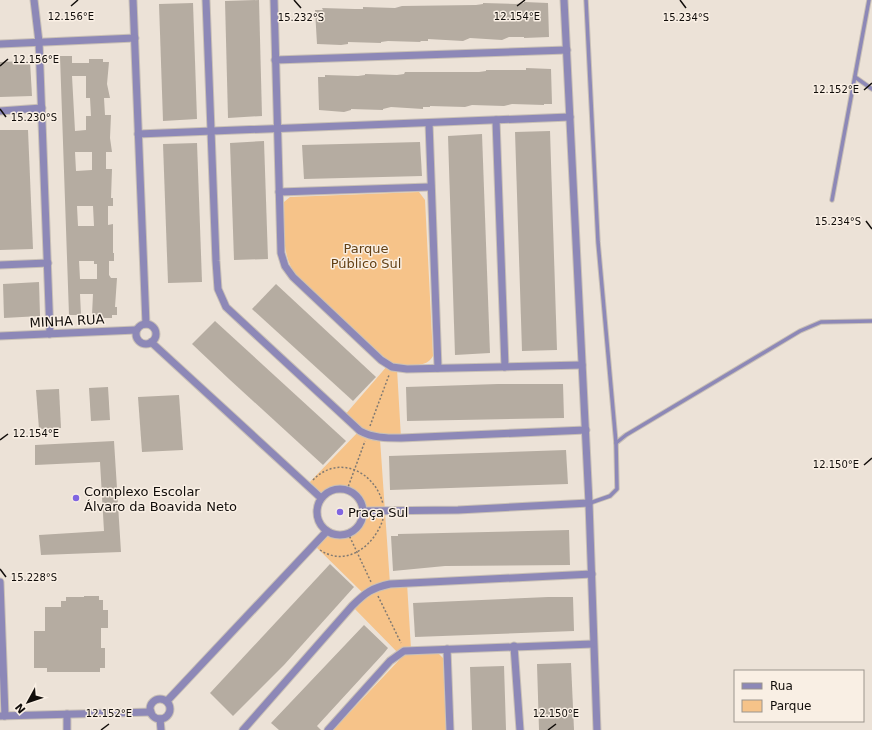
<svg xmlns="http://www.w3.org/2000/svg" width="872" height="730" viewBox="0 0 872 730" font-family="'DejaVu Sans',sans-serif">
	<rect width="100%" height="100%" fill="#ece2d7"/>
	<path fill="#f6c389" d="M419,192L425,200L433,356C426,369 410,363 397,369L401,438L380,439L390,584L407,583L411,649L438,653L443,658L446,730H333L402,657L352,606L364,594L314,545L327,531C363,547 377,495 343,489C334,488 327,492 321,498L307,485L359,431L344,416L388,365L385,358L297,276C280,256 285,227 284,202L290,197Z"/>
	<g fill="#b5aca1" fill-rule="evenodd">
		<path d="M259,0L262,116L228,118L225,1Z"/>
		<path d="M524,2L548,3L549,37L524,38V37H509L502,40L470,38L463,41L428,39V41H420L421,42L388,41L381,42V43L348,42V44L341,45L317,44L315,10H323L322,8L355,9H363V7L395,8L402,6L476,5L483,4V3L516,4L524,3Z"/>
		<path d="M193,3L197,119L163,121L159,4Z"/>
		<path d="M60,56H72V63H89V59H103V62H109L107,84L110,98H104L105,115H111L110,138L112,152H106V169H112L111,198H113V206H108V225L113,224V253H114V261H109V275L111,278H117L115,307H117V315H112V318H98L97,315H92L93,294H80L81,315H69ZM72,76H86V98H90L91,116H86V130L75,131ZM75,152H92V170L76,171ZM77,206H93L94,226H78ZM79,261H94V264H97V279H80Z"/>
		<path d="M30,61L32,96L0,97V62Z"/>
		<path d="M526,68L551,69L552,104H544V105L512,104L504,106L472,105L465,107L430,106V107H423V109L391,107L383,109V110L351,109V110L344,112L319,110L318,77H325V75L358,76L365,75V74L397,75L404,74L405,72H479L486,71V70H526Z"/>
		<path d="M0,130H28L33,249L0,250Z"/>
		<path d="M550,131L557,350L522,351L515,132Z"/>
		<path d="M482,134L490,353L455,355L448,136Z"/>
		<path d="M264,141L268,259L234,260L230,143Z"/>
		<path d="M420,142L422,176L304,179L302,145Z"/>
		<path d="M197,143L202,282L168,283L163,144Z"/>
		<path d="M39,282L40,316L4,318L3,284Z"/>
		<path d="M276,284L376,377L353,401L252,309Z"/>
		<path d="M215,321L346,441L323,465L229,379L192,344Z"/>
		<path d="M498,384H563L564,418L407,421L406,387Z"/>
		<path d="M108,387L110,420L91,421L89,388Z"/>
		<path d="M59,389L61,428L39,429L36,390Z"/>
		<path d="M179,395L183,450L142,452L138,397Z"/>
		<path d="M114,441L121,552L41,555L39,535L104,531L100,462L35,465V445Z"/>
		<path d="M566,450L568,484L390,490L389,456Z"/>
		<path d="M569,530L570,565L445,566L393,571L391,536H398V534Z"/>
		<path d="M330,564L354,587L284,665L233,716L210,693Z"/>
		<path d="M84,596H99V600H103V610H108V628H101V648H105V668H100V672H47V668H34V631H45V607H61V601H66V597H84Z"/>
		<path d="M548,597H573L574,631L415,637L413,603Z"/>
		<path d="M364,625L388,648L384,653L317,726L321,730H279L271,723Z"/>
		<path d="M571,663L574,730H539L537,664Z"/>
		<path d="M504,666L506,730H472L470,667Z"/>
	</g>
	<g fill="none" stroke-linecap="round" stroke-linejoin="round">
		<g stroke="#c9c0b6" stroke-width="5.5">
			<g id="lane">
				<path d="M586,0L598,242L616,443"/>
				<path d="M855,77L872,89"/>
				<path d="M832,200L869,0"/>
				<path d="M590,503L610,496L617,489L616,443L626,435L800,331L821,322L872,321"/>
			</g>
		</g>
		<g stroke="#c9c0b6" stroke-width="9">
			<g id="street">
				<path d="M34,0L39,42L50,334"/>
				<path d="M133,0L146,324"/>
				<path d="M206,0L216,261L218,289L226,307L360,431C373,438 386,438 401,438L586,430"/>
				<path d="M274,0L281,253L285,266L293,277L381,360L392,367L407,369L582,365"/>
				<path d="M564,0L589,503L597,730"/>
				<path d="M0,44L135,38"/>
				<path d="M275,60L567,50"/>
				<path d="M0,111L42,108"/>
				<path d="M496,120L505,367"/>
				<path d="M429,123L438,368"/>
				<path d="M138,134L570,117"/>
				<path d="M279,192L430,187"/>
				<path d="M0,265L48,263"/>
				<circle cx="146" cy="334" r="10"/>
				<path d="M0,336L136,330"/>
				<path d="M151,342L321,498"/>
				<circle cx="340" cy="512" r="23"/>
				<path d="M363,511L458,510L589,503"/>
				<path d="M0,582L5,716"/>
				<path d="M514,646L520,730"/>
				<path d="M447,649L450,730"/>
				<circle cx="160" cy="709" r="10"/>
				<path d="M167,701L327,531"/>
				<path d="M67,714V730"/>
				<path d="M0,716L151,712"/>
				<path d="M160,719L161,730"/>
				<path d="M243,730L352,606C366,592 372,588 390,584L592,574"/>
				<path d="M328,730L390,661L404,651L593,644"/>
			</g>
		</g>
		<g stroke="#817a73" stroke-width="1.5" stroke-dasharray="2 2" stroke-linecap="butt">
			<path d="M370,426L389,375"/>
			<path d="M313,480C338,454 375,471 383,504"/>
			<path d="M347,490L365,441"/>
			<path d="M348,533L371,582"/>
			<path d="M320,550C347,568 375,545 383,519"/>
			<path d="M378,596L401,643"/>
		</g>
		<use href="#lane" stroke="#8d88b7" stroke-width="3.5"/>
		<use href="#street" stroke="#8d88b7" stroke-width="7"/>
	</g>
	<path fill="none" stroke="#110d0a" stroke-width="1.5" d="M294,0L301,8M680,0L686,8M71,6L78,0M517,6L525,0M0,66L8,59M864,90L872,83M0,109L6,117M866,221L872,229M0,440L8,434M864,465L872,458M0,569L6,577M101,730L109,724M548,730L556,724"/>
	<g fill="#7f65e1" stroke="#f9efe4" stroke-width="1.5">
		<circle cx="76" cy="498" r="4"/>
		<circle cx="340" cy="512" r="4"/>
	</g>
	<g text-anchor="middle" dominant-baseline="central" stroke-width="3" stroke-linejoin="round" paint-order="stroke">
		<g font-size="13" fill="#623f13" stroke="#f9efe4">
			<text x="366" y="248">Parque<tspan x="366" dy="15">Público Sul</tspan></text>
		</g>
		<g font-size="13" fill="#110d0a" stroke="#f9efe4">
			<text transform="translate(67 321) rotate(-3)">MINHA RUA</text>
		</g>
		<g font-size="13" fill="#110d0a" stroke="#f9efe4" text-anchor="start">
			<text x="84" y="491">Complexo Escolar<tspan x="84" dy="15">Álvaro da Boavida Neto</tspan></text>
			<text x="348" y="512">Praça Sul</text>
		</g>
	</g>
	<g font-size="10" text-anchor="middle" fill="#110d0a" stroke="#f9efe4" stroke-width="3" stroke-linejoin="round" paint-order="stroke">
		<text x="71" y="20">12.156°E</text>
		<text x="517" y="20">12.154°E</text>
		<text x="301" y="21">15.232°S</text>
		<text x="686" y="21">15.234°S</text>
		<text x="36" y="63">12.156°E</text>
		<text x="836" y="93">12.152°E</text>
		<text x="34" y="121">15.230°S</text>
		<text x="838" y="225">15.234°S</text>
		<text x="36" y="437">12.154°E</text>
		<text x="836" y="468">12.150°E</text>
		<text x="34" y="581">15.228°S</text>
		<text x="109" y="717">12.152°E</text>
		<text x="556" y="717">12.150°E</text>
	</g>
	<rect x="734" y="670" width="130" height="52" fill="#f9efe4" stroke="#9c958d"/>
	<rect x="742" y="683" width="20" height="6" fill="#8d88b7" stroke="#9c958d"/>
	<text x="770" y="690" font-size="12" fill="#110d0a">Rua</text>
	<rect x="742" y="700" width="20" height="12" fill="#f6c389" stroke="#9c958d"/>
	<text x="770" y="710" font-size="12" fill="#110d0a">Parque</text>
	<g transform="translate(28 702) rotate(230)" stroke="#f9efe4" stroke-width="3" paint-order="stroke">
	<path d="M0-3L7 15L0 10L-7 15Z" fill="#110d0a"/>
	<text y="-6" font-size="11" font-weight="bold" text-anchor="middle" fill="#110d0a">N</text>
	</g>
</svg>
